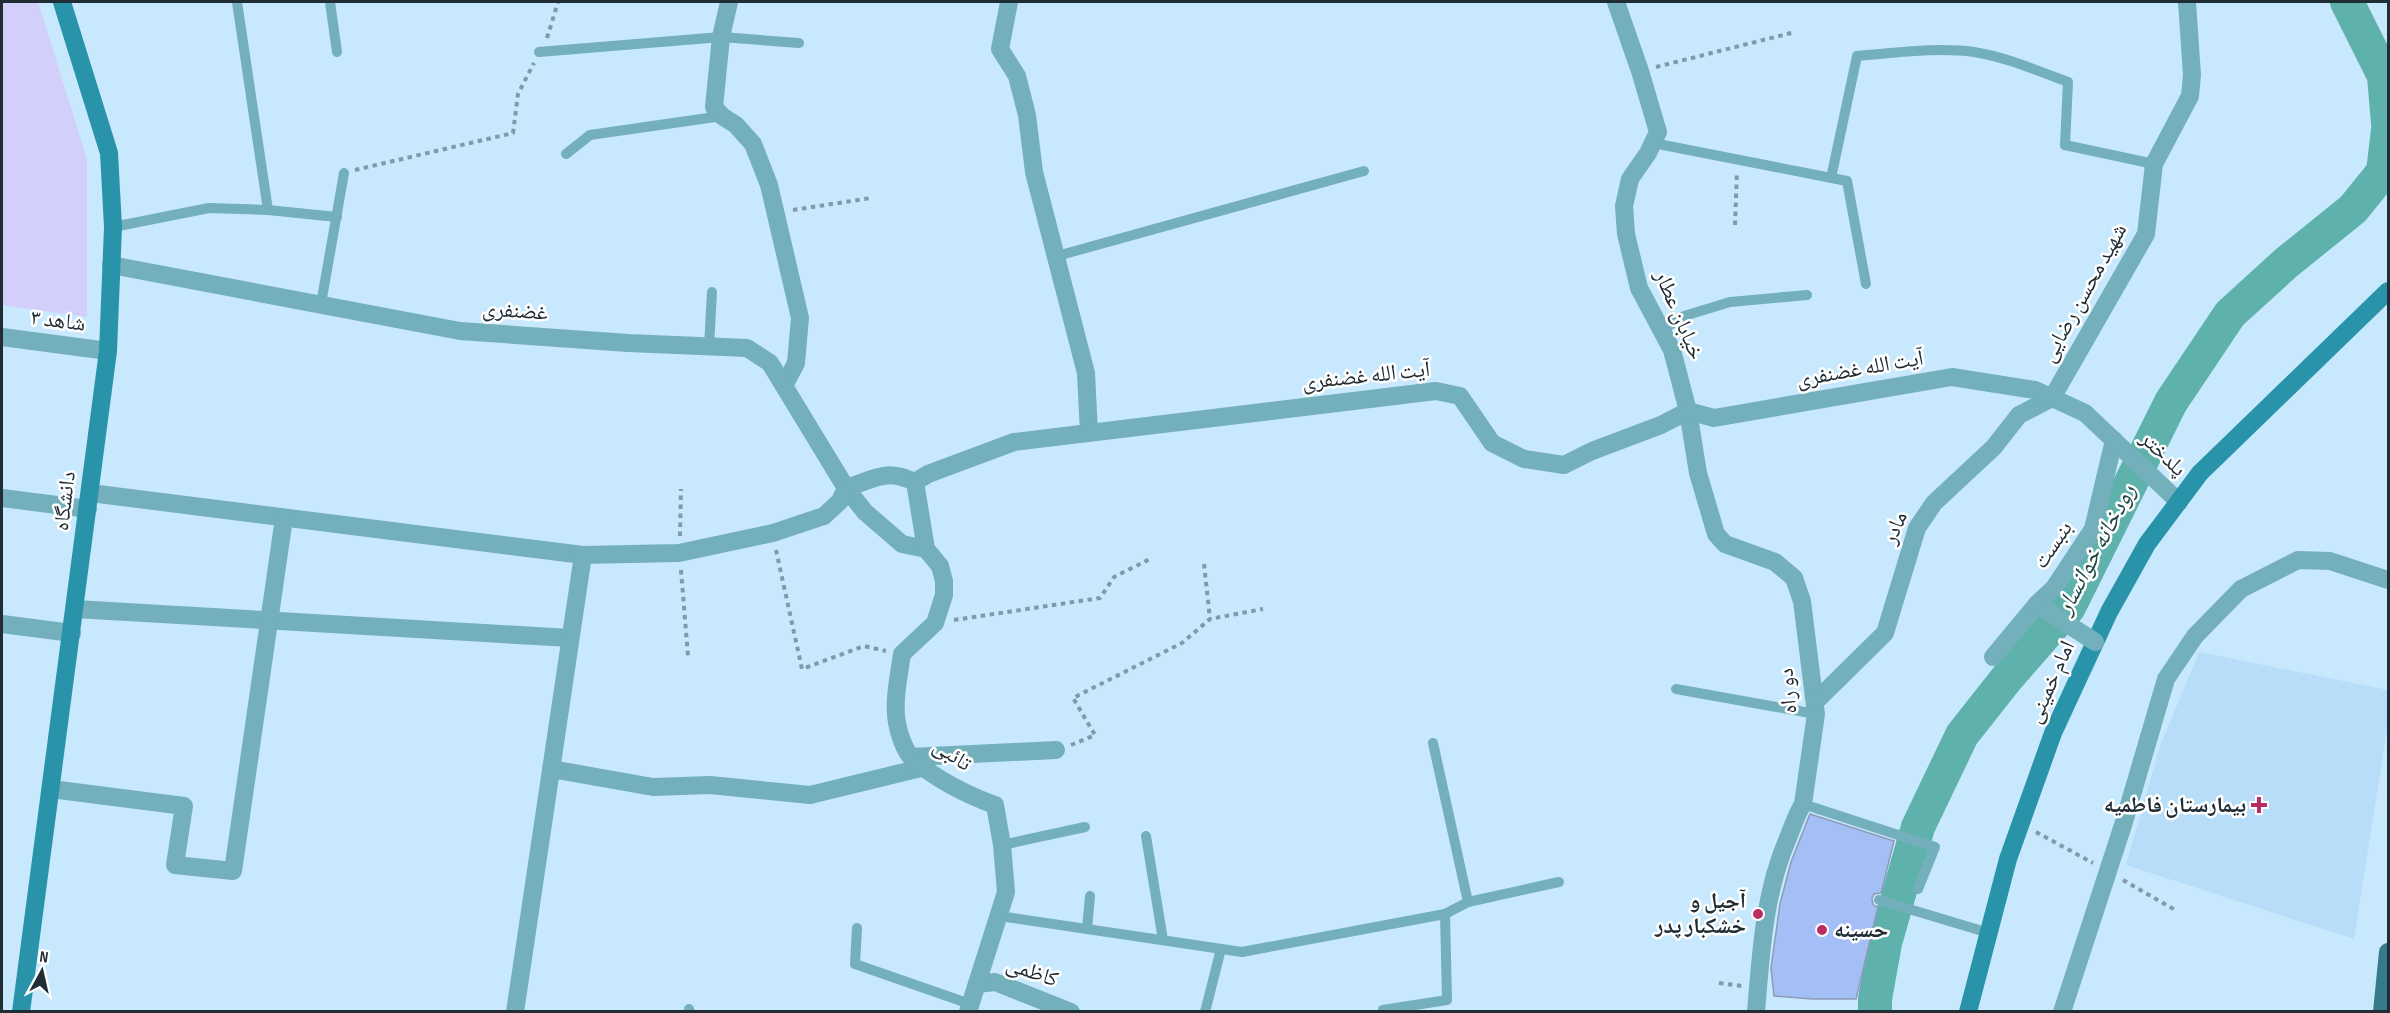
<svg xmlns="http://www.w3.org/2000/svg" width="2390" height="1013" viewBox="0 0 2390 1013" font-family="'Sofia Sans Condensed','Noto Naskh Arabic',sans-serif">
	<rect width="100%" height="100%" fill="#c8e8fe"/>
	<path fill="#b7ddf8" d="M2199,652L2388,690V723L2354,939L2126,865L2160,746Z"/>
	<path fill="#d2cffa" d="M2,2H38L87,159V317L2,305Z"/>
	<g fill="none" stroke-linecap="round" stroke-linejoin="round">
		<g stroke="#5eb2ab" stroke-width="34">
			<path d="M2347,2L2384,76L2388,123"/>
			<path d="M1875,1012V999L1885,943L1918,827L1962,735L2007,678L2069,607L2171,402L2230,314L2286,263L2353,209L2383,172L2388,130"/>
		</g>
	</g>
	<path fill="#a3bff5" stroke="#8d9bb8" stroke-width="1.5" d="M1810,814L1894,841L1881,893L1874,894L1872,898L1873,905L1878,907L1856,999H1812L1774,996L1771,968L1780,904L1791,862Z"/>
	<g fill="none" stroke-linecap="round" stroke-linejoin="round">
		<g stroke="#8199a9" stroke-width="4" stroke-dasharray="4.5 4.5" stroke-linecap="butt">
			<path d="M547,38L558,2"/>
			<path d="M1656,67L1795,32"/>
			<path d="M355,170L513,133L518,94L534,63"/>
			<path d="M793,210L871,198"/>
			<path d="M1735,225L1737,172"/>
			<path d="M680,536L681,489"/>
			<path d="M776,550L802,669L864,646L886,651"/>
			<path d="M1204,564L1210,619"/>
			<path d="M681,570L688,656"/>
			<path d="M954,620L1100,598L1114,577L1152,558"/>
			<path d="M1071,745L1095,735L1073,698L1182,643L1210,619L1263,609"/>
			<path d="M2036,832L2093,863"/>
			<path d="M2123,880L2177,911"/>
			<path d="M1719,983L1742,986"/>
		</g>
		<g stroke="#74afbc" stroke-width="10">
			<path d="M237,2L268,210"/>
			<path d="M330,2L337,52"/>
			<path d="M539,52L721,37L799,43"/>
			<path d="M1653,143L1847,181L1866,284"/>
			<path d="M566,154L590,135L722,116"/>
			<path d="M1831,178L1857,56C1896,53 1936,47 1974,52C2006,57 2038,71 2068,82L2065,145L2154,164"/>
			<path d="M113,227L209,208L268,210L337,217"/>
			<path d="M1057,256L1364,171"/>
			<path d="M321,304L344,173"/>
			<path d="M1662,330L1684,316L1730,302L1807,295"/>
			<path d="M709,347L712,292"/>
			<path d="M1676,689L1816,714"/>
			<path d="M1433,743L1468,902L1445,914"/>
			<path d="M1803,804L1935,847L1918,889"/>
			<path d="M1146,836L1163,940"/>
			<path d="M1002,845L1085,827"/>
			<path d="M1879,900L1989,933"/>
			<path d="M1468,902L1559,882"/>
			<path d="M999,916L1242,952L1445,914L1447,1000L1383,1010V1012"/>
			<path d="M857,928L855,964L970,1004"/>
			<path d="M1087,929L1090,896"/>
			<path d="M689,1009L690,1012"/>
			<path d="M1205,1012L1221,949"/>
		</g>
		<g stroke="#74afbc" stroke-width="18">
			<path d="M729,2L721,37L714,107L722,116L736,125L753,144L769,185L800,318L796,363L784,386"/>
			<path d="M1009,2L1000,49L1017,76L1027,115L1034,172L1086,373L1089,433"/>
			<path d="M1616,2L1640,71L1658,132L1648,153L1630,179L1624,206L1626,234L1639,288L1672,350L1688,411L1698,473L1716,534L1725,544L1775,562L1794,578L1802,601L1816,714L1803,804C1796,815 1793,826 1788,838C1764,893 1761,952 1756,1012"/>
			<path d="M111,265L460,331L628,343L747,348L770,363L846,488L865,512L902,544L926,549"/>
			<path d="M2,337L108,351"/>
			<path d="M90,493L583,555L679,553L773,533L824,516L840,501L846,488C876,479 884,468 915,482"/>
			<path d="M2,498L88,509"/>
			<path d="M75,609L570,638"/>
			<path d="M2,624L72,633"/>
			<path d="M1993,657L2037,604L2054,588L2093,529L2114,440"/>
			<path d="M1815,702L1885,633L1917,528L1934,503L1994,447L2019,415L2052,398L2146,234L2154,164L2190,96L2192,75L2187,2"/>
			<path d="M911,757L1056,750"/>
			<path d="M551,769L653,787L710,785L810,795L925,767"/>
			<path d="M51,789L184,806L175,865L233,871L284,518"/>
			<path d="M977,984L995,982L1071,1012"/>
			<path d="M515,1012L583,555"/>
			<path d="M968,1012L1006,892L1002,845L995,805C969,796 931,777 911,757C904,749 899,734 897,723C893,701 899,676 902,654L935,623L944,595V581L940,566L926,549L915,482L928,474L1014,442L1436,391L1460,396L1492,443L1524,459L1564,465L1592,451L1661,425L1688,411L1714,418L1952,377L2035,390L2085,413L2179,502"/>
			<path d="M2062,1012L2124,822L2166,679L2195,636L2241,589L2298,560L2330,561L2388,580"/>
		</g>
		<g stroke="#2994a9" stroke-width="18">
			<path d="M21,1012L108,351L113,227L109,153L62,2"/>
			<path d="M1968,1012L2008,859L2053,733L2109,612L2147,544L2200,473L2388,291"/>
		</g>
		<path stroke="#357b89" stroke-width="18" d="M2382,1012L2388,952"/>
		<path stroke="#74afbc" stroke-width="18" d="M2037,604L2095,642"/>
	</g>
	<g fill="#ba2d62" stroke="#fff" stroke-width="2">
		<path d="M2256 796h6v6h6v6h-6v6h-6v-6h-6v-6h6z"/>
		<circle cx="1758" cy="914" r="6"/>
		<circle cx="1822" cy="930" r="6"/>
	</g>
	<g text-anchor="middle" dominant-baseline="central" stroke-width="5" stroke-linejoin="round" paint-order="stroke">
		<g font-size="22" fill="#212d35" stroke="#fff">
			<text transform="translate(2084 293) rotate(-61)">شهید محسن رضایی</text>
			<text transform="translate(515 311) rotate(4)">غضنفری</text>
			<text transform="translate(1679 315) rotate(67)">خیابان عطار</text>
			<text transform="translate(58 321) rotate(7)">شاهد ۳</text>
			<text transform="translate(1860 369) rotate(-10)">آیت الله غضنفری</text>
			<text transform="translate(1366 376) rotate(-6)">آیت الله غضنفری</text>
			<text transform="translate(2163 454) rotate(44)">پلدختر</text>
			<text transform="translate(65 501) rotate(-83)">دانشگاه</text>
			<text transform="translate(1895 528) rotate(-67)">مادر</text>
			<text transform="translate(2053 545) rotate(-56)">بنبست</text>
			<text transform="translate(2051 682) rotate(-66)">امام خمینی</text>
			<text transform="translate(1788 691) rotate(-95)">دو راه</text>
			<text transform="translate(952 755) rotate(33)">تائبی</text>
			<text transform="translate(1032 972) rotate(19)">کاظمی</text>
		</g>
		<g font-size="22" font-weight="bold" fill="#212d35" stroke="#fff" text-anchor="end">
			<text x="2246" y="805">بیمارستان فاطمیه</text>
			<text x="1746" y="901">آجیل و<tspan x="1746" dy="25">خشکبار پدر</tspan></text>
			<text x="1834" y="930" text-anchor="start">حسینه</text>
		</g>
		<g font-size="24" font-style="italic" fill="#1e4542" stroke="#fff">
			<text transform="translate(2096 549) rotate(-62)">رودخانه خوانسار</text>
		</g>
	</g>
	<rect width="2390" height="1013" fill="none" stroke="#212d35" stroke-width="6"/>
	<g transform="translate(42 971) rotate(8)" stroke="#ffffff" stroke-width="4.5" paint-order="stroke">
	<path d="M0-4.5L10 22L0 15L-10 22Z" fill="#212d35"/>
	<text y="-9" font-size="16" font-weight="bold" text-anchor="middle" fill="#212d35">N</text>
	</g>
</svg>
